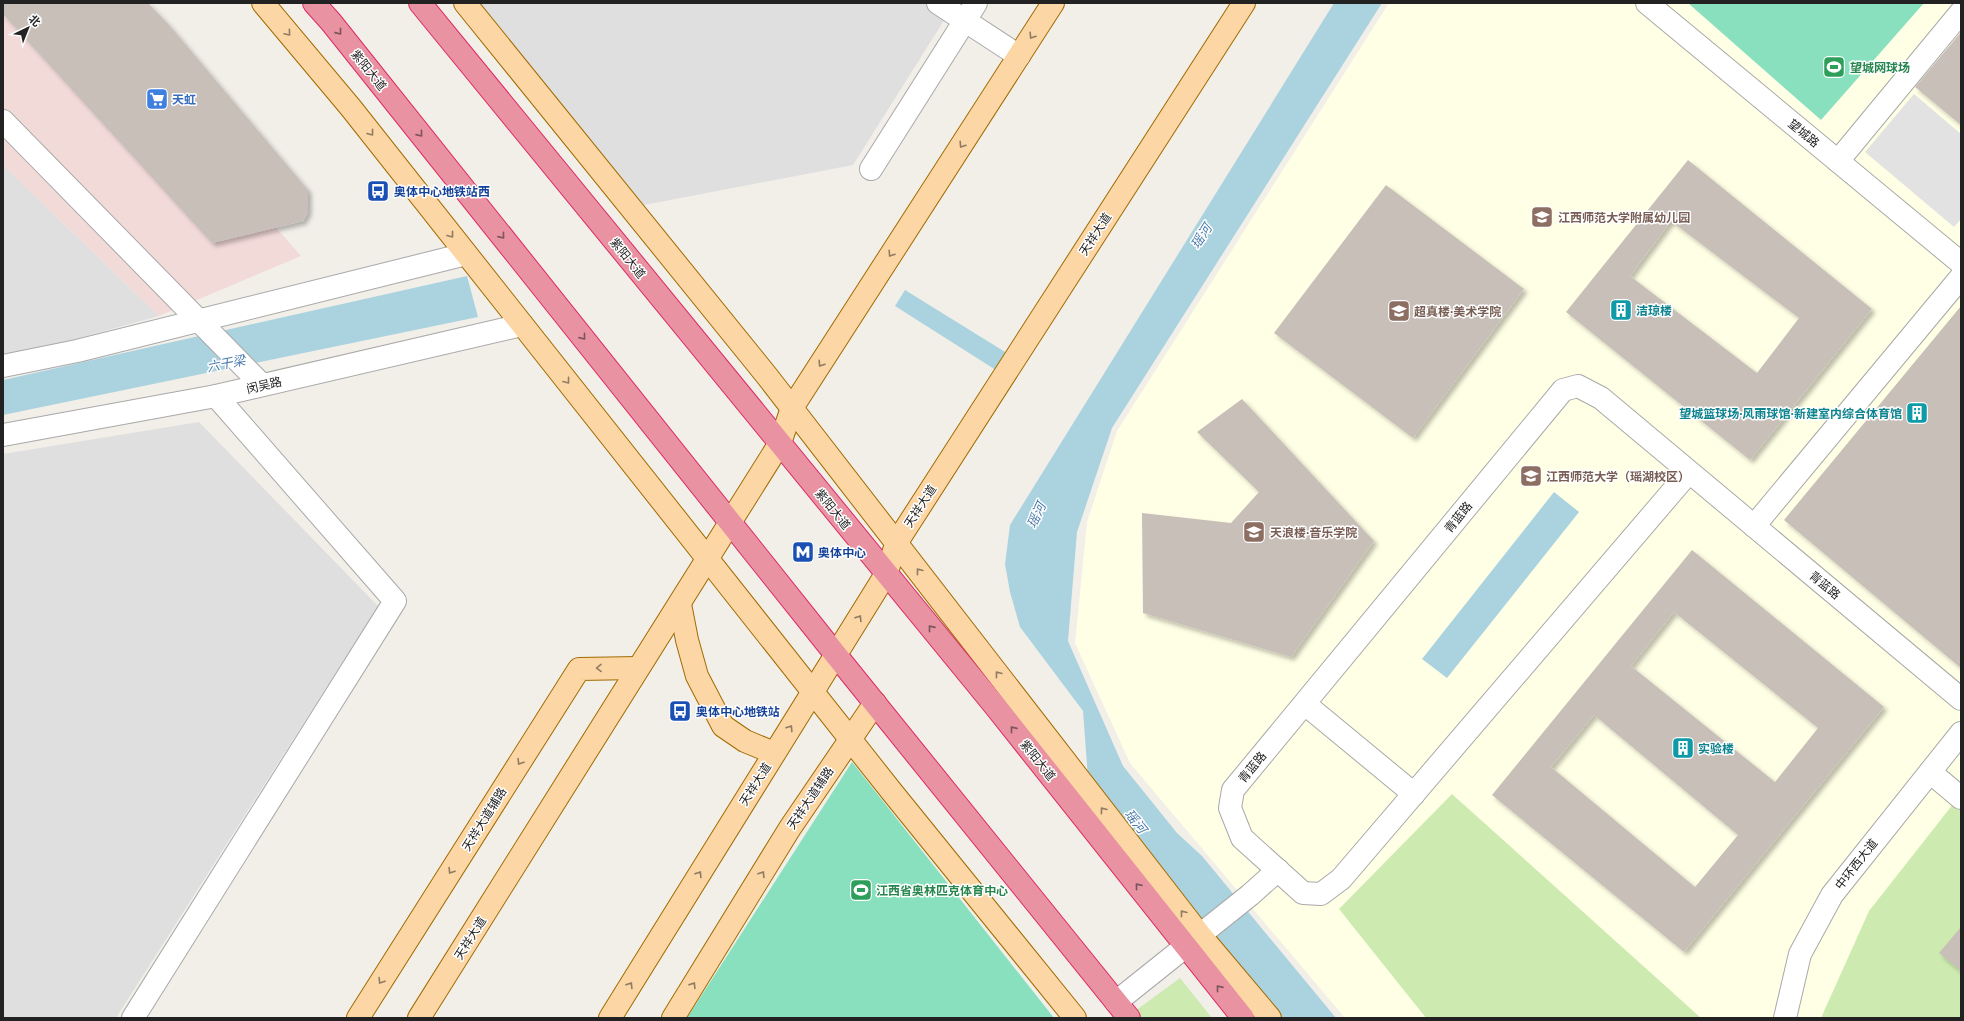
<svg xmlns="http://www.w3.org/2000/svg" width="1964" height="1021" viewBox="0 0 1964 1021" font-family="'Noto Sans','Noto Sans SC',sans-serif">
	<defs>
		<filter id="shadow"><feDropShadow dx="3.5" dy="3.5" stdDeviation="2" flood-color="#0004"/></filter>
	</defs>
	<rect width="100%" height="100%" fill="#f2efe9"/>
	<g fill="#e0dfdf">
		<path d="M476,3H955L853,165L644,205Z"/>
		<path d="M3,165L159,316L3,359Z"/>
		<path d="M199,422L378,606L116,1018H3V454Z"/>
	</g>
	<path fill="#f2dad9" d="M3,3H80L301,256L159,316L3,165Z"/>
	<path fill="#ffffe5" d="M1389,3H1961V1018H1345L1130,763L1075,643L1087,522L1117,431Z"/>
	<g fill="#cdebb0">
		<path d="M1452,794L1701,1018H1426L1339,909Z"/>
		<path d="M1961,794V1018H1821L1869,911Z"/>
		<path d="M1180,978L1212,1018H1141L1135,1011Z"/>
	</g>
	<g fill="#88e0be">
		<path d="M1688,3H1924L1821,120Z"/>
		<path d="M852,762L1054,1018H687Z"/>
	</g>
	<path fill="#e2e2e2" d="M1914,94L1961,134V219L1954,227L1865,152Z"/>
	<g fill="#aad3df">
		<path d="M1334,3H1382L1112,428L1077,532L1068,641L1123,766L1177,833L1202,856L1336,1018H1280L1088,778L1083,711L1020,627L1010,592L1005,564L1010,525Z"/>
		<path d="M467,276L478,317L3,415V380Z"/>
		<path d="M905,290L1010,355L999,372L895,306Z"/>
		<path d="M1554,492L1579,512L1447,678L1422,659Z"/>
	</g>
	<g fill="#c7bfb8" fill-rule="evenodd" filter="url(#shadow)">
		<path d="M3,3H148L170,26L308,190V212L303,221L212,243L3,14Z"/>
		<path d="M1961,32V125L1915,87Z"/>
		<path d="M1688,160L1872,309L1750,460L1566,312ZM1671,221L1799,318L1757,373L1630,276Z"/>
		<path d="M1386,185L1524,289L1413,438L1274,333Z"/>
		<path d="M1961,306V668L1784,520Z"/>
		<path d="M1242,399L1374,541L1291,657L1143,613L1142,513L1231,523L1259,492L1197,432Z"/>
		<path d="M1692,550L1884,707L1684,952L1492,795ZM1674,612L1818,728L1775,782L1631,666ZM1594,715L1738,835L1695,887L1551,767Z"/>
		<path d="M1961,927V971L1939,953Z"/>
	</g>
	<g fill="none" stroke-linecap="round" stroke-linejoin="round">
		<g stroke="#a9a9a9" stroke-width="24">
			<g id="minor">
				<path d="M938,3L1019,56"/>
				<path d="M1647,3L1961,263"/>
				<path d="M3,121L262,385"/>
				<path d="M1838,161L1961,12"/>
				<path d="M871,169L976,3"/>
				<path d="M3,366L77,351L466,254"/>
				<path d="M3,435L216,396L522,325"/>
				<path d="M1689,472L1341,879L1321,894L1303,893L1242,838L1230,808L1233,790L1563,390L1578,386L1601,398L1961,699"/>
				<path d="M1754,526L1961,277"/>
				<path d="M1305,704L1414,794"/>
				<path d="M1930,772L1961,798"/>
				<path d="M1116,1002L1250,895L1278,870"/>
				<path d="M133,1018L395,601L216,396"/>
				<path d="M1785,1018L1800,954L1832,895L1961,733"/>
			</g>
		</g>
		<g stroke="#a06b00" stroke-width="24">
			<g id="major">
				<path d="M263,3L351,108L892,792L1075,1018"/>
				<path d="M465,3L767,376L1200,935L1270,1018"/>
				<path d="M680,604L687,640L697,676L723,726L745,741L774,753"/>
				<path d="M358,1018L579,669L638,668"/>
				<path d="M419,1018L780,443L792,408L1053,3"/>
				<path d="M610,1018L886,574L897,542L1244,3"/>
				<path d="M673,1018L790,828L875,703"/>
			</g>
		</g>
		<g stroke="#dc2a67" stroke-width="24">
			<g id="highway">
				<path d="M314,3L331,22L836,655L1129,1018"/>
				<path d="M420,3L995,706L1243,1018"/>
			</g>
		</g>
		<use href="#minor" stroke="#fff" stroke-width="22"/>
		<use href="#major" stroke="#fcd6a4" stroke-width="22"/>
		<use href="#highway" stroke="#e892a2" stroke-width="22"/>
	</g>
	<defs><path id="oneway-chevron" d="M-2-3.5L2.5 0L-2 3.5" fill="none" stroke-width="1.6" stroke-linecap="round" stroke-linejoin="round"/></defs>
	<g stroke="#7b545c">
		<use href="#oneway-chevron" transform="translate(339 32) rotate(51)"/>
		<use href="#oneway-chevron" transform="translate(420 134) rotate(51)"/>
		<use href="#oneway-chevron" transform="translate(502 236) rotate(51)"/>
		<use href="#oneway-chevron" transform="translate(583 337) rotate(51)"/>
		<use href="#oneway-chevron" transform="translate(931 628) rotate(-129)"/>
		<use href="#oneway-chevron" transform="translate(1013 729) rotate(-129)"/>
		<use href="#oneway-chevron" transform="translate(1138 886) rotate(-129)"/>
		<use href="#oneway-chevron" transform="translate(1219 988) rotate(-129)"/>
	</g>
	<g stroke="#8f7c63">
		<use href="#oneway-chevron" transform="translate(288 33) rotate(50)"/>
		<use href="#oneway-chevron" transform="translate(1032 36) rotate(123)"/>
		<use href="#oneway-chevron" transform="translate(371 133) rotate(52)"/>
		<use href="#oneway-chevron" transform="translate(962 145) rotate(123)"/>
		<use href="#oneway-chevron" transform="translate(451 235) rotate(52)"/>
		<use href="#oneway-chevron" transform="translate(891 254) rotate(123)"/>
		<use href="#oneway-chevron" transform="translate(821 364) rotate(123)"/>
		<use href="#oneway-chevron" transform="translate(567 381) rotate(52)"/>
		<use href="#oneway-chevron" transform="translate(919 571) rotate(-128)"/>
		<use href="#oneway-chevron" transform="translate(859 618) rotate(-58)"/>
		<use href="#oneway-chevron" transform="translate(599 668) rotate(179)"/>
		<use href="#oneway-chevron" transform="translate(998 674) rotate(-128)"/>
		<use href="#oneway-chevron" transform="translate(790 728) rotate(-57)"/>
		<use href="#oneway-chevron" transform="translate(520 762) rotate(122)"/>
		<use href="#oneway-chevron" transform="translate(1103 810) rotate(-128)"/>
		<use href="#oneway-chevron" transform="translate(451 871) rotate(122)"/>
		<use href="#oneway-chevron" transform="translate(699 874) rotate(-58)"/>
		<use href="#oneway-chevron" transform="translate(762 874) rotate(-58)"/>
		<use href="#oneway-chevron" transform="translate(1183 913) rotate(-128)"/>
		<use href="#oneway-chevron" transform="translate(381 981) rotate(122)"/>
		<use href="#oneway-chevron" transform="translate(630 985) rotate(-58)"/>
		<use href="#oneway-chevron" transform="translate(693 985) rotate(-58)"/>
	</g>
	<defs>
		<g id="stadium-square" transform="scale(1.15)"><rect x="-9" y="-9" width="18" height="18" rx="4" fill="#2e9e5b" stroke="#fff"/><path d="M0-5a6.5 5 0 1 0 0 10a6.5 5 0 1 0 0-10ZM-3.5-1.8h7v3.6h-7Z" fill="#fff"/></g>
		<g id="supermarket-square" transform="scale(1.15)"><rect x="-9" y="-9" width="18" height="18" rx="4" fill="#3f7fe0" stroke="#fff"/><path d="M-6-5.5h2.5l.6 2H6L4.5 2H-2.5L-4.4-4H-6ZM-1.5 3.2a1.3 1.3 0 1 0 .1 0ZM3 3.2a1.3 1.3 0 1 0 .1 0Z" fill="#fff"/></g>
		<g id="bus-square" transform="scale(1.15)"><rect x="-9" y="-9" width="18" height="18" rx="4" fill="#1a4fb4" stroke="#fff"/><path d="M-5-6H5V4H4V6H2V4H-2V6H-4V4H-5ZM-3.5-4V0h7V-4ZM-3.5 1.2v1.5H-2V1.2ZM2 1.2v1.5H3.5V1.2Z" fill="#fff"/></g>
		<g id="school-square" transform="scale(1.15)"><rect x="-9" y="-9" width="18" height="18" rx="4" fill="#8d6e63" stroke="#fff"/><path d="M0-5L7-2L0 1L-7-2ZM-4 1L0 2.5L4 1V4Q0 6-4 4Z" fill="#fff"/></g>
		<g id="building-square" transform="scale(1.15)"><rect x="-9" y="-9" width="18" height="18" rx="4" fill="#0f9aa8" stroke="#fff"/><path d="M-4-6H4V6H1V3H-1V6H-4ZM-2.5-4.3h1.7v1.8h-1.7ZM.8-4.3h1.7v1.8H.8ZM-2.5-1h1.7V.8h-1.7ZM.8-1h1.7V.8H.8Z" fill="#fff"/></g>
		<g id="university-square" transform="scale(1.15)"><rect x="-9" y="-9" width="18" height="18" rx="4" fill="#8d6e63" stroke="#fff"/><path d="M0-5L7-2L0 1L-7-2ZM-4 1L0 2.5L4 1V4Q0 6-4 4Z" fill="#fff"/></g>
		<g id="metro-square" transform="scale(1.15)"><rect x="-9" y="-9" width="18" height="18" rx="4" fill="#1a4fb4" stroke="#fff"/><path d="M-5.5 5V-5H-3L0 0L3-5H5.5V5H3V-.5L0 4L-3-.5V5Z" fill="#fff"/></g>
	</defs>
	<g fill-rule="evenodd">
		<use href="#stadium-square" x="1834" y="67"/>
		<use href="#supermarket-square" x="157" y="99"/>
		<use href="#bus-square" x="378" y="191"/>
		<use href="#school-square" x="1542" y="217"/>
		<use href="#building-square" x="1621" y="310"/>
		<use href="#university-square" x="1399" y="311"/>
		<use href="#building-square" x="1917" y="413"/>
		<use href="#university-square" x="1531" y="476"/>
		<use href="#university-square" x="1254" y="532"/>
		<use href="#metro-square" x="803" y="552"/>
		<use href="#bus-square" x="680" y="711"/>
		<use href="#building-square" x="1683" y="748"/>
		<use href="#stadium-square" x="861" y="890"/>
	</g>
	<g text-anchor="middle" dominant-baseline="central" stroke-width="3" stroke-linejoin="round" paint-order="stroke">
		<g font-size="12" font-weight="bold" fill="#27864d" stroke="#fff" text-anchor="start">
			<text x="1850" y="67">望城网球场</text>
			<text x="876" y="890">江西省奥林匹克体育中心</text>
		</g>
		<g font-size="12" fill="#222" stroke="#fff">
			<text transform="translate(369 70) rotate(51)">紫阳大道</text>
			<text transform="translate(1804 133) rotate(40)">望城路</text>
			<text transform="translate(1095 234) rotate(-57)">天祥大道</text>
			<text transform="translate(628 258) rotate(51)">紫阳大道</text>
			<text transform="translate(264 385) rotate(-13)">闵吴路</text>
			<text transform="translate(920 506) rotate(-57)">天祥大道</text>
			<text transform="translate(833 509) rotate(51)">紫阳大道</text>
			<text transform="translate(1458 517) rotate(-51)">青蓝路</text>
			<text transform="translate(1825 585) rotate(40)">青蓝路</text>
			<text transform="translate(1038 760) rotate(51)">紫阳大道</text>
			<text transform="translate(1252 767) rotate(-50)">青蓝路</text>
			<text transform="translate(755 784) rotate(-58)">天祥大道</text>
			<text transform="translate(810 798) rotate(-56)">天祥大道辅路</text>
			<text transform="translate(484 819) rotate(-58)">天祥大道辅路</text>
			<text transform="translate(1856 864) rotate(-52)">中环西大道</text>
			<text transform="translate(470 938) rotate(-58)">天祥大道</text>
		</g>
		<g font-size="12" font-weight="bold" fill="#366cbe" stroke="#fff" text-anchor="start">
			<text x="172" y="99">天虹</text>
		</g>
		<g font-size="12" font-weight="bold" fill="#164399" stroke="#fff" text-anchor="start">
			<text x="394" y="191">奥体中心地铁站西</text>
			<text x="818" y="552">奥体中心</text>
			<text x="696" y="711">奥体中心地铁站</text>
		</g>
		<g font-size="12" font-weight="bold" fill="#785e54" stroke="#fff" text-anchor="start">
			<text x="1558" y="217">江西师范大学附属幼儿园</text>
			<text x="1414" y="311">超真楼·美术学院</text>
			<text x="1546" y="476">江西师范大学（瑶湖校区）</text>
			<text x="1270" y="532">天浪楼·音乐学院</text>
		</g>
		<g font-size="12" font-weight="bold" fill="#0d838f" stroke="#fff" text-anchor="start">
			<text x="1636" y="310">洁琼楼</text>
			<text x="1902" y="413" text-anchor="end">望城篮球场·风雨球馆·新建室内综合体育馆</text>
			<text x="1698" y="748">实验楼</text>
		</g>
		<g font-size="13" font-style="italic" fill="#4a7aab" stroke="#fff">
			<text transform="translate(1201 236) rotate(-57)">瑶河</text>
			<text transform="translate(226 363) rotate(-11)">六干梁</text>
			<text transform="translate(1036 515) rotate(-65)">瑶河</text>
			<text transform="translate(1136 821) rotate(51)">瑶河</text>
		</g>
	</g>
	<rect width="1964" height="1021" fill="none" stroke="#222222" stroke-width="8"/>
	<g transform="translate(28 28) rotate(43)" stroke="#ffffff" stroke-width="3" paint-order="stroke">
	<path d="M0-3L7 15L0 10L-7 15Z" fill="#222222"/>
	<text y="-6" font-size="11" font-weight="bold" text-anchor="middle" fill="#222222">北</text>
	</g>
</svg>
